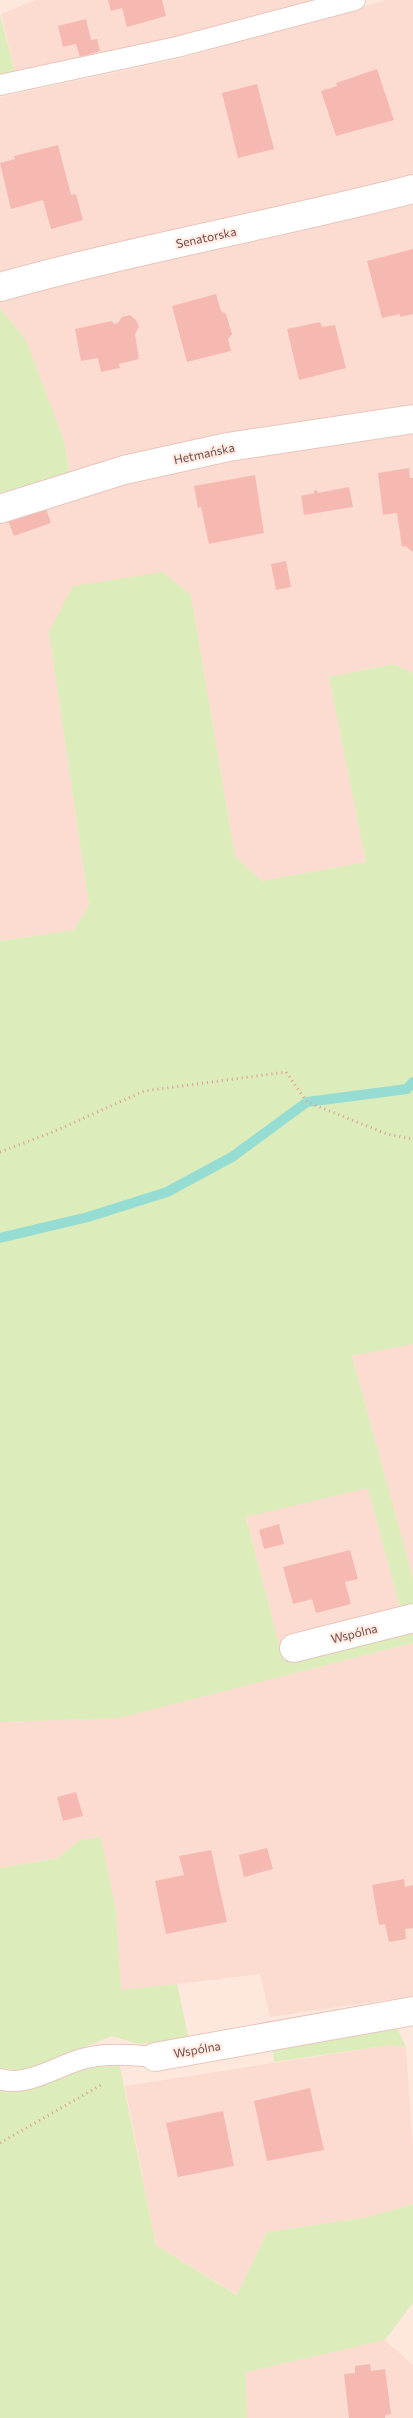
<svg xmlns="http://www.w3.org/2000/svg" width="413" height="2418" viewBox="0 0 413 2418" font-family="Commissioner,sans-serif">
	<rect width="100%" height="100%" fill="#fee8dd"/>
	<g fill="#fcdcd0">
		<path d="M35,0H323L174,40L15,72L1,14Z"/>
		<path d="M386,0H413V178L92,249L0,272V97L182,58Z"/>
		<path d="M413,199V410L70,476L64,440L26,340L0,308V299Z"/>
		<path d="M413,427V673L394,664L329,677L366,862L262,881L235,856L191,595L49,632L89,905L74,930L0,941V518L131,475Z"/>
		<path d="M413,1344V1578L352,1355Z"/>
		<path d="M368,1488L401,1611L279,1644L246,1516Z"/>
		<path d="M413,1643V1996L270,2017L260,1974L121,1991L116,1910L101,1837L80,1840L58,1858L0,1868V1722L119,1718Z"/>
		<path d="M390,2045L406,2047L413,2149V2204L369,2217L267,2232L238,2295L156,2245L125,2086Z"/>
		<path d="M385,2340L413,2365V2418H247L246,2372Z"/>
	</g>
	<g fill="#ddecbb">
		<path d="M0,14L15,72L0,76Z"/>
		<path d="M0,308L26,340L64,440L70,476L0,498Z"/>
		<path d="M163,572L191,595L235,856L262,881L366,862L329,677L394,664L413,673V1344L352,1356L413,1578V1607L401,1611L368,1488L246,1517L283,1659L413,1625V1643L119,1718L0,1722V941L74,930L89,905L49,632L73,586Z"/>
		<path d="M101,1837L116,1910L121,1990L177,1984L189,2039L138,2044L112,2036L35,2067L19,2070L0,2068V1868L58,1858L80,1840Z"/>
		<path d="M390,2026L398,2030L406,2047L390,2045L274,2062L272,2044Z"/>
		<path d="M119,2062L156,2245L237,2295L267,2232L369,2217L413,2204V2303L385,2340L246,2372L247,2418H0V2088L87,2065Z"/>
	</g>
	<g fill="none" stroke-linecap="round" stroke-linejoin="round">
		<path stroke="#95dcd2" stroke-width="10" d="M0,1238L88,1217L167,1192L232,1157L307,1102L407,1089L413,1082"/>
	</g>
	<g fill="#f6b9b2">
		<path d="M108,0H162L166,16L127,27L122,8L111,11Z"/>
		<path d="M86,19L91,40L97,39L100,51L80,57L76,44L63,47L58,26Z"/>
		<path d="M377,69L394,120L336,136L321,91L337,86L336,83Z"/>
		<path d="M257,84L274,149L238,158L222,93Z"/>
		<path d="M58,145L71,195L76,194L83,220L51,229L43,200L11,209L0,163L15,159L14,156Z"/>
		<path d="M413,249V314L400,317V314L382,318L367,261Z"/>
		<path d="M216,294L221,311L226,314L232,334L228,339L231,351L187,362L172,306Z"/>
		<path d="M130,315L136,320L139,327L135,334L139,359L119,364L120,368L101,372L98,358L81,361L75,329L112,321L114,324L118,323L122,317Z"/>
		<path d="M320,322L322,327L335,325L346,368L299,380L287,329Z"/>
		<path d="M409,468L410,478H413V552L405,546L402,547L397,513L383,515L378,473Z"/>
		<path d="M255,475L264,533L209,544L201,507L198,508L194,486Z"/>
		<path d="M349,487L353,507L304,515L301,496L314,493V491L317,490L318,493Z"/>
		<path d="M45,505L51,523L14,536L7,518Z"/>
		<path d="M286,561L291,587L276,590L271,564Z"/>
		<path d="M279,1524L284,1544L264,1549L259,1530Z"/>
		<path d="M350,1550L358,1579L345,1582L351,1604L316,1613L312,1599L293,1604L283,1567Z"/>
		<path d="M76,1792L83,1816L63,1821L57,1797Z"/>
		<path d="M267,1848L273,1869L244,1877L239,1855Z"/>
		<path d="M211,1850L227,1922L166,1934L155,1881L184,1875L179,1856Z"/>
		<path d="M404,1879L405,1887L413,1885V1928L405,1929L406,1939L389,1942L385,1924L379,1925L372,1885Z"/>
		<path d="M310,2088L324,2150L267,2161L254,2101Z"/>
		<path d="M223,2111L234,2166L178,2177L166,2123Z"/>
		<path d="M370,2364L371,2371L385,2369L391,2414L385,2415V2418H349L344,2374L355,2373V2366Z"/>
	</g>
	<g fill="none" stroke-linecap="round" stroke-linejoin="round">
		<g stroke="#e8c6bd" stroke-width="22">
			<g id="lane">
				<path d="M0,85L177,47L355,0"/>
				<path d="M0,2079C28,2088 59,2064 86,2058C109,2053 131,2055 155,2057"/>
			</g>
		</g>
		<g stroke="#e8c6bd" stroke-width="30">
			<g id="street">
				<path d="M0,287C136,249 276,224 413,189"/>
				<path d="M0,509L124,470L228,447L413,419"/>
				<path d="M294,1648L413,1618"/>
				<path d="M155,2057L413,2011"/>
			</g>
		</g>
		<g stroke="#da9d96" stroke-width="3" stroke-dasharray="1 4" stroke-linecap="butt">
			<path d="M0,1152L53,1132L144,1091L286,1072L307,1102L387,1134L413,1139"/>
			<path d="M0,2143L101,2085"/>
		</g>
		<use href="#lane" stroke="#fff" stroke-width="20"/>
		<use href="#street" stroke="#fff" stroke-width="28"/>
	</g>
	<g text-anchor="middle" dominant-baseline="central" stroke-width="4.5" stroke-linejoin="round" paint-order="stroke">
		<g font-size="12" fill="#754744" stroke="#ffede5">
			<text transform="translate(206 237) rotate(-12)">Senatorska</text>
			<text transform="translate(204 453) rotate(-12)">Hetmańska</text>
			<text transform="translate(354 1633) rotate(-14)">Wspólna</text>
			<text transform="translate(197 2049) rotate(-10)">Wspólna</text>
		</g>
	</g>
</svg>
